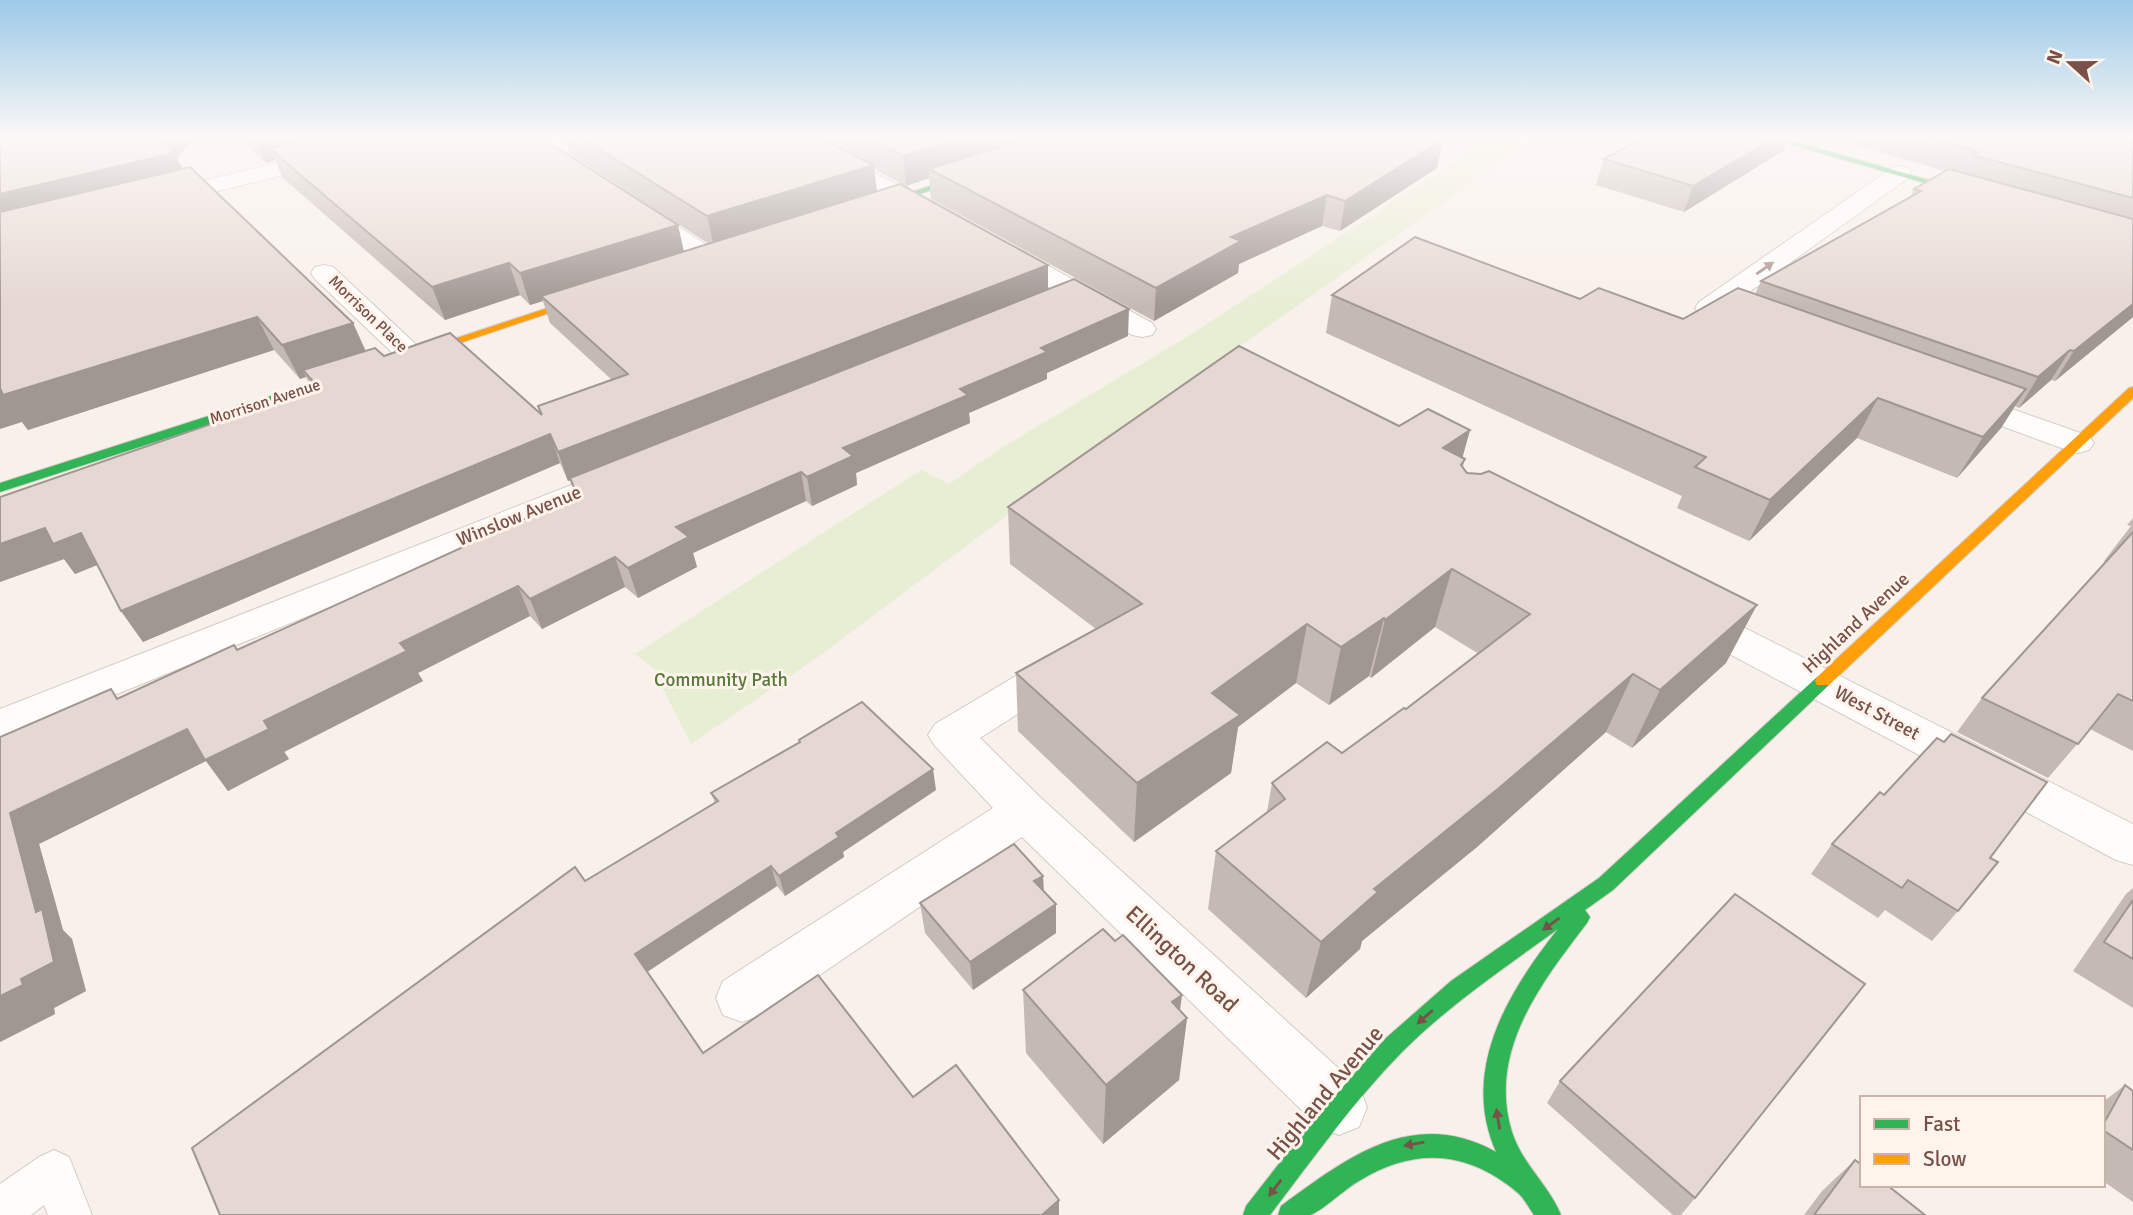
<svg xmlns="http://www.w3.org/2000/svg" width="2133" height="1215" viewBox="0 0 2133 1215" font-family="Signika,sans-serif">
	<rect width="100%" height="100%" fill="#f8f0ea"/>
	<path fill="#e8eed4" d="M1493,137H1536L1117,433L815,659L691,744L658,679L662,675L635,654L921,470L949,484L1003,447L1190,335Z"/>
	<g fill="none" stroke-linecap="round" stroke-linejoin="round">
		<g stroke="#d6cbc6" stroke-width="2">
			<path id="lane" d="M54,1150L69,1157L92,1215H48L44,1205L31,1215H0V1184L39,1157Z"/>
		</g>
		<g stroke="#d6cbc6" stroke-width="2">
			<g id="street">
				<path d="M381,137H418L416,142L159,206L151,204L147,199L151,194Z"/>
				<path d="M490,137H515L527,146L573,137H610L608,142C570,151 518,176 490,137Z"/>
				<path d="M778,137H805L940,207L944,212L940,217L932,219L924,217L780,142Z"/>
				<path d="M1900,166L1908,168L1911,173L1908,178L1719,314L1709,316L1699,314L1695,308L1699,302L1892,168Z"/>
				<path d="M638,204L646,206L719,253L723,258L719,263L710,266L701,263L630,216L626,211L630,206Z"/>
				<path d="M1003,243L1012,246L1152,323L1156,329L1152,335L1142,337L1132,335L994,256L990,251L994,246Z"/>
				<path d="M324,265L333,267L422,350L427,356L422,362L412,365L402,362L315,279L311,273L315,267Z"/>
				<path d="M1958,390L2089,436L2094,443L2089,450L2078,453L2067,450L1947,406L1943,399L1947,392Z"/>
				<path d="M625,464L637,467L642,474L637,481L0,742V709Z"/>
				<path d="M1691,604L1705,608L2133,824V865L2116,860L1677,626L1672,617L1677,608Z"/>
				<path d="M1060,654L1074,658L1080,668L1074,678L980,738L1041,798L1359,1087L1367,1107L1359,1127L1339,1135L1319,1127L1022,837L761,1015L742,1022L723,1015L716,998L723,981L993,808L935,746L928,735L935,724L1046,658Z"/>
			</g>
		</g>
		<g stroke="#d7cbc6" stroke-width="2">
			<g id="fast">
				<path d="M1764,137H1779L1981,195L1973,197Z"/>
				<path d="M978,170L986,172L871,210L863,208Z"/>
				<path d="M402,354L408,358L406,361L0,492V483Z"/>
				<path d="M1823,675L1829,677L1831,681L1829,685L1613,890L1585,910L1590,917L1587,923C1541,983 1487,1052 1512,1132C1522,1164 1549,1185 1561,1215H1534C1529,1208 1524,1198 1518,1193C1467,1150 1415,1147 1359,1181C1346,1188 1321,1212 1310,1215C1301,1215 1287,1215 1278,1215L1281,1206C1348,1157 1413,1106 1496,1152C1460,1070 1508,992 1558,929C1504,968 1449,1005 1402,1052C1353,1102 1312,1160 1270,1215H1243L1246,1206L1310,1124L1386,1038L1451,981L1599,878L1817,677Z"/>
			</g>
		</g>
		<g stroke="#d7cbc6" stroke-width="2">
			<g id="slow">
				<path d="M590,294L600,296L406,361H398L396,358Z"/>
				<path d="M2133,387V398L1829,685H1817L1815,681L1817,677L2129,388Z"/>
			</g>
		</g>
		<use href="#lane" fill="#fefdfc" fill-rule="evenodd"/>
		<use href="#street" fill="#fefdfc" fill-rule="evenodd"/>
		<use href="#fast" fill="#30b455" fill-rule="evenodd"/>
		<use href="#slow" fill="#ff9f0a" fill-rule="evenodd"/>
	</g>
	<g fill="#c5b9b4">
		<path d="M237,137H558L544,140L684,251L709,244L570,154L565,137H1437L1443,139L1437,168L1340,231L1322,226L1239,264L1238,273L1154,321L931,199L929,178L906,186L874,169L877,191L1048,265V289L1128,336L1047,373V379L969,413L970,423L856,473L857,485L812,506L806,501L693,553L697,567L638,598L625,587L542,629L530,616L418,673L423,681L284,752L289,759L228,791L206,761L39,844L63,930L72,939L86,991L54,1008L55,1014L0,1042V738L111,689L118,698L237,650L576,495L571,480L568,481L560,463L143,642L121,611L97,565L75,574L64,559L0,582V497L312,389L306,377L300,379L274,350L28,430L22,422L177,158L183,169L353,323L366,351L384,356L541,414L538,406L612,380L550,323L543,301L530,305L520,295L445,320L283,178L275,160L266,163Z"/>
		<path d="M1646,137H1789L1783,151L1684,212L1596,185L1604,159Z"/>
		<path d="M1828,137H2133V317L2055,381L2051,380L2019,408L2015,406L2001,428L1957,478L1857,438L1749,541L1677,508L1682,496L1326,333L1332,295L1580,299L1683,319L1755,294L1761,281L1910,198L1914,189L1945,171Z"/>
		<path d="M1399,426L1470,430L1462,457L1465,459L1463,467L1467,473L1726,663L1632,748L1606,732L1477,847L1362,941L1360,949L1306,998L1208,909L1216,851L1267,812L1272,783L1342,753L1406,709L1479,654L1435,627L1371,678L1369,676L1329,705L1296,683L1238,727L1231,773L1134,842L1018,731L1016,673L1096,629L1010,564L1008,507Z"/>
		<path d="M2133,518V751L2090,729L2048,778L1957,732L1982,698L2106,562L2104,561L2131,526L2127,525Z"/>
		<path d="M799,740L936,790L843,852L844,857L785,896L777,886L647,972L703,1053L913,1097L1059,1200V1215H220L585,881L715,803L711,793L799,743Z"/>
		<path d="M1832,844L1990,858L1958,911L1932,941L1885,910L1878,918L1811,874Z"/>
		<path d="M1043,876L1044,891L1056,904V933L973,990L925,933L920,903Z"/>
		<path d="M2133,888V1008L2073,971L2126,894Z"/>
		<path d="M1023,990L1180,1010L1187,1018L1179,1080L1103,1144L1026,1053Z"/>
		<path d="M1560,1081L1695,1198L1681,1215H1673L1547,1103Z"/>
		<path d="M2125,1085L2133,1091V1202L2103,1181V1102Z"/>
		<path d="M1855,1160L1925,1215H1804L1822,1191Z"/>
	</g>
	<g fill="#a09692">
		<path d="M157,137H195L177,158L189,182L0,229V194Z"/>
		<path d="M254,137H369L270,149L275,160L266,163Z"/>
		<path d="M526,137H558L528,143Z"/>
		<path d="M966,137H1057L929,169V178L906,186L903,156Z"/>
		<path d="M1776,137H1789L1783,151L1684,212L1693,186Z"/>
		<path d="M1443,139L1437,168L1340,231L1345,201Z"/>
		<path d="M874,165L877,195L714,247L707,216Z"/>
		<path d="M1327,195L1322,226L1239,264L1238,273L1154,321L1156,288L1231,237Z"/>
		<path d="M678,225L685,256L541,296L543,301L530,305L520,273Z"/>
		<path d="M509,263L520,295L445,320L432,287Z"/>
		<path d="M1048,265V291L568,481L558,452Z"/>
		<path d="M2133,304V317L2055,381L2074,351Z"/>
		<path d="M1129,309L1128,336L1047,373V379L969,413L970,423L856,473L857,485L812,506L807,477L843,448L1041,348Z"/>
		<path d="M257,317L274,350L28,430L22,422L0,429V387Z"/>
		<path d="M353,323L368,357L303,370L306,377L300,379L282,345Z"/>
		<path d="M2070,350L2051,380L2019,408L2038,377Z"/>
		<path d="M2026,389L2001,428L1957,478L1983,437Z"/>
		<path d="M1878,398L1857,438L1749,541L1770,500Z"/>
		<path d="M1470,430L1455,485L1443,448Z"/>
		<path d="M550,434L560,463L143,642L121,611Z"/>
		<path d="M801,472L806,501L693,553L697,567L638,598L628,568L676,527Z"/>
		<path d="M45,528L81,533L102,563L75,574L64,559L0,582V544Z"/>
		<path d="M615,557L625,587L542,629L530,599Z"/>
		<path d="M1452,569L1435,627L1371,678L1385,620Z"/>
		<path d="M518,586L530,616L418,673L423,681L284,752L264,721L400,643Z"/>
		<path d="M1757,605L1726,663L1632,748L1660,690Z"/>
		<path d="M1384,618L1369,676L1329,705L1341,647Z"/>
		<path d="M1307,624L1296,683L1238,727L1231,773L1134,842L1137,783L1212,693Z"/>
		<path d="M1633,674L1606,732L1477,847L1362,941L1360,949L1306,998L1321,942L1374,889Z"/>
		<path d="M187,729H269L289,759L228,791L206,761L39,844L63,930L72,939L86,991L54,1008L55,1014L0,1042V996L21,979L36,912L10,813Z"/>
		<path d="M933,769L936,790L843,852L844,857L785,896L779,876L836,833Z"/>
		<path d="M771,866L777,886L644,974L635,954Z"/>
		<path d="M1043,876L1044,905L1034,881Z"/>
		<path d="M1056,904V933L973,990L970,962Z"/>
		<path d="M1182,995L1178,1026L1187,1018L1179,1080L1103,1144L1106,1085L1172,1002Z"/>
		<path d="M1059,1200V1215H1042Z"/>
	</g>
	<g fill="#e5d7d1" stroke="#a09692" stroke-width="2">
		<path d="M0,137H158L174,153L0,194Z"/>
		<path d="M318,137H540L678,225L520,273L509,263L432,287L270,149Z"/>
		<path d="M580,137H817L874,165L707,216Z"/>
		<path d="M864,137H966L903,156Z"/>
		<path d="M1032,137H1341L1349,140H1366L1367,137H1437L1443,139L1345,201L1327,195L1231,237L1241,241L1156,288L929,169Z"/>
		<path d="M1646,137H1776L1693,186L1604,159Z"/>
		<path d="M1927,137H2133V198L1973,155L1979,152Z"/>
		<path d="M190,167L353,323L282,345L257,317L3,395L0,388V212Z"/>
		<path d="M1949,169L2133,219V304L2074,351L2070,350L2038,377L1761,281L1921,191L1914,189Z"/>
		<path d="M900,184L1048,265L558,452L550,434L121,611L81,533L53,544L45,528L0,544V497L318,387L303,370L375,348L384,356L450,333L542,415L538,406L628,374L541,296Z"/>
		<path d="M1415,237L1580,299L1599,288L1683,319L1738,288L2026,389L1983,437L1878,398L1770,500L1695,467L1706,457L1332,295Z"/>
		<path d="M1074,279L1129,309L1041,348L1047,352L960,389L968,395L843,448L853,456L807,477L801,472L676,527L689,537L628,568L615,557L530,599L518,586L400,643L407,651L264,721L269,729L205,760L187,729L10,813L36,912L42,909L54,962L21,979L23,985L0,996V737L111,689L117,699L234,645L237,650L577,495L570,478Z"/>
		<path d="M1239,346L1399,426L1428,409L1470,430L1443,448L1465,459L1461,465L1467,473L1481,474L1489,471L1757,605L1660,690L1633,674L1499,788L1374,889L1378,892L1321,942L1216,851L1285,799L1272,783L1327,742L1342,753L1404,708L1406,709L1530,614L1452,569L1385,620L1384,618L1341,647L1307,624L1212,693L1240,715L1137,783L1016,673L1142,604L1008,507Z"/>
		<path d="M2133,532V701L2118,694L2078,744L1982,698Z"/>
		<path d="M862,702L933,769L836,833L839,837L779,876L771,866L635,954L703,1053L818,975L913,1097L956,1065L1059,1200L1042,1215H220L192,1148L575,867L585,881L718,801L711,793L800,742L799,740Z"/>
		<path d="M1951,734L2047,782L1990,858L1998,862L1958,911L1908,880L1902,888L1832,844L1880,792L1884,795L1937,738L1944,742Z"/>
		<path d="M1014,844L1043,876L1034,881L1056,904L970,962L920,903Z"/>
		<path d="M1735,894L1865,984L1695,1198L1560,1081Z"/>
		<path d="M2133,900V959L2104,942Z"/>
		<path d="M1103,929L1115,941L1123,935L1182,995L1172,1002L1187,1018L1106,1085L1023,990Z"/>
		<path d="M2125,1085L2133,1091V1150L2103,1130V1125Z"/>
		<path d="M1855,1160L1862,1165V1185H1887L1925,1215H1814Z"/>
	</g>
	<defs><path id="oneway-solid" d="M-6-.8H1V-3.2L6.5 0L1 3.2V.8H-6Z" transform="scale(1.75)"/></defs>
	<use fill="#ae9690" href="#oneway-solid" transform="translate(1765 268) rotate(-35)"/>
	<g fill="#785148">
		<use href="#oneway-solid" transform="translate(1551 924) rotate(144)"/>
		<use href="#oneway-solid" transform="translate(1425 1017) rotate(139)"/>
		<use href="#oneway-solid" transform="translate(1498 1119) rotate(-99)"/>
		<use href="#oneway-solid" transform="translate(1414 1144) rotate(170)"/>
		<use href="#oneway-solid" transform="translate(1275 1188) rotate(127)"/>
	</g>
	<linearGradient id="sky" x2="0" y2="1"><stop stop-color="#9ccae8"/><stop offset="0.45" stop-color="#fcf8f6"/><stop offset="1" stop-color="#fcf8f6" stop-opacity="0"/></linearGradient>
	<rect width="2133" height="307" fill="url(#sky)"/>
	<g text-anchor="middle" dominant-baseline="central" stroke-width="6" stroke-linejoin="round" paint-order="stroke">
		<g font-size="16" fill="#785148" stroke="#fff4ec">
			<text transform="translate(368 314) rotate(44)">Morrison Place</text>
			<text transform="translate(265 402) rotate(-18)">Morrison Avenue</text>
		</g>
		<g font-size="19" fill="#785148" stroke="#fff4ec">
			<text transform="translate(519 516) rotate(-22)">Winslow Avenue</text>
			<text transform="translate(1856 623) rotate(-43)">Highland Avenue</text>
			<text transform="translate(1877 713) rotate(28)">West Street</text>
		</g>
		<g font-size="19" fill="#58793c" stroke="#fff4ec">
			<text x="721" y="680">Community Path</text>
		</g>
		<g font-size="23" fill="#785148" stroke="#fff4ec">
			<text transform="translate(1182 959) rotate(43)">Ellington Road</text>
			<text transform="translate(1325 1093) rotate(-50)">Highland Avenue</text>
		</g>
	</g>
	<rect x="1860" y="1096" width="245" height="91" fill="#fff4ec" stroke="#c9b3aa" stroke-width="2"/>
	<rect x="1874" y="1119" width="35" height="10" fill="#30b455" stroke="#c9b3aa" stroke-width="2"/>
	<text x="1923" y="1131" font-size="21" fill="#785148">Fast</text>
	<rect x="1874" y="1154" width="35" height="10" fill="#ff9f0a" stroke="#c9b3aa" stroke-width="2"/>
	<text x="1923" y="1166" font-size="21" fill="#785148">Slow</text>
	<g transform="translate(2070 63) rotate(291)" stroke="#fff4ec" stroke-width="5" paint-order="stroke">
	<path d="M0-5L12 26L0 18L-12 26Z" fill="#785148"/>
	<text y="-10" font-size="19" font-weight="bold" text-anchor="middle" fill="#785148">N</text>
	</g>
</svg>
